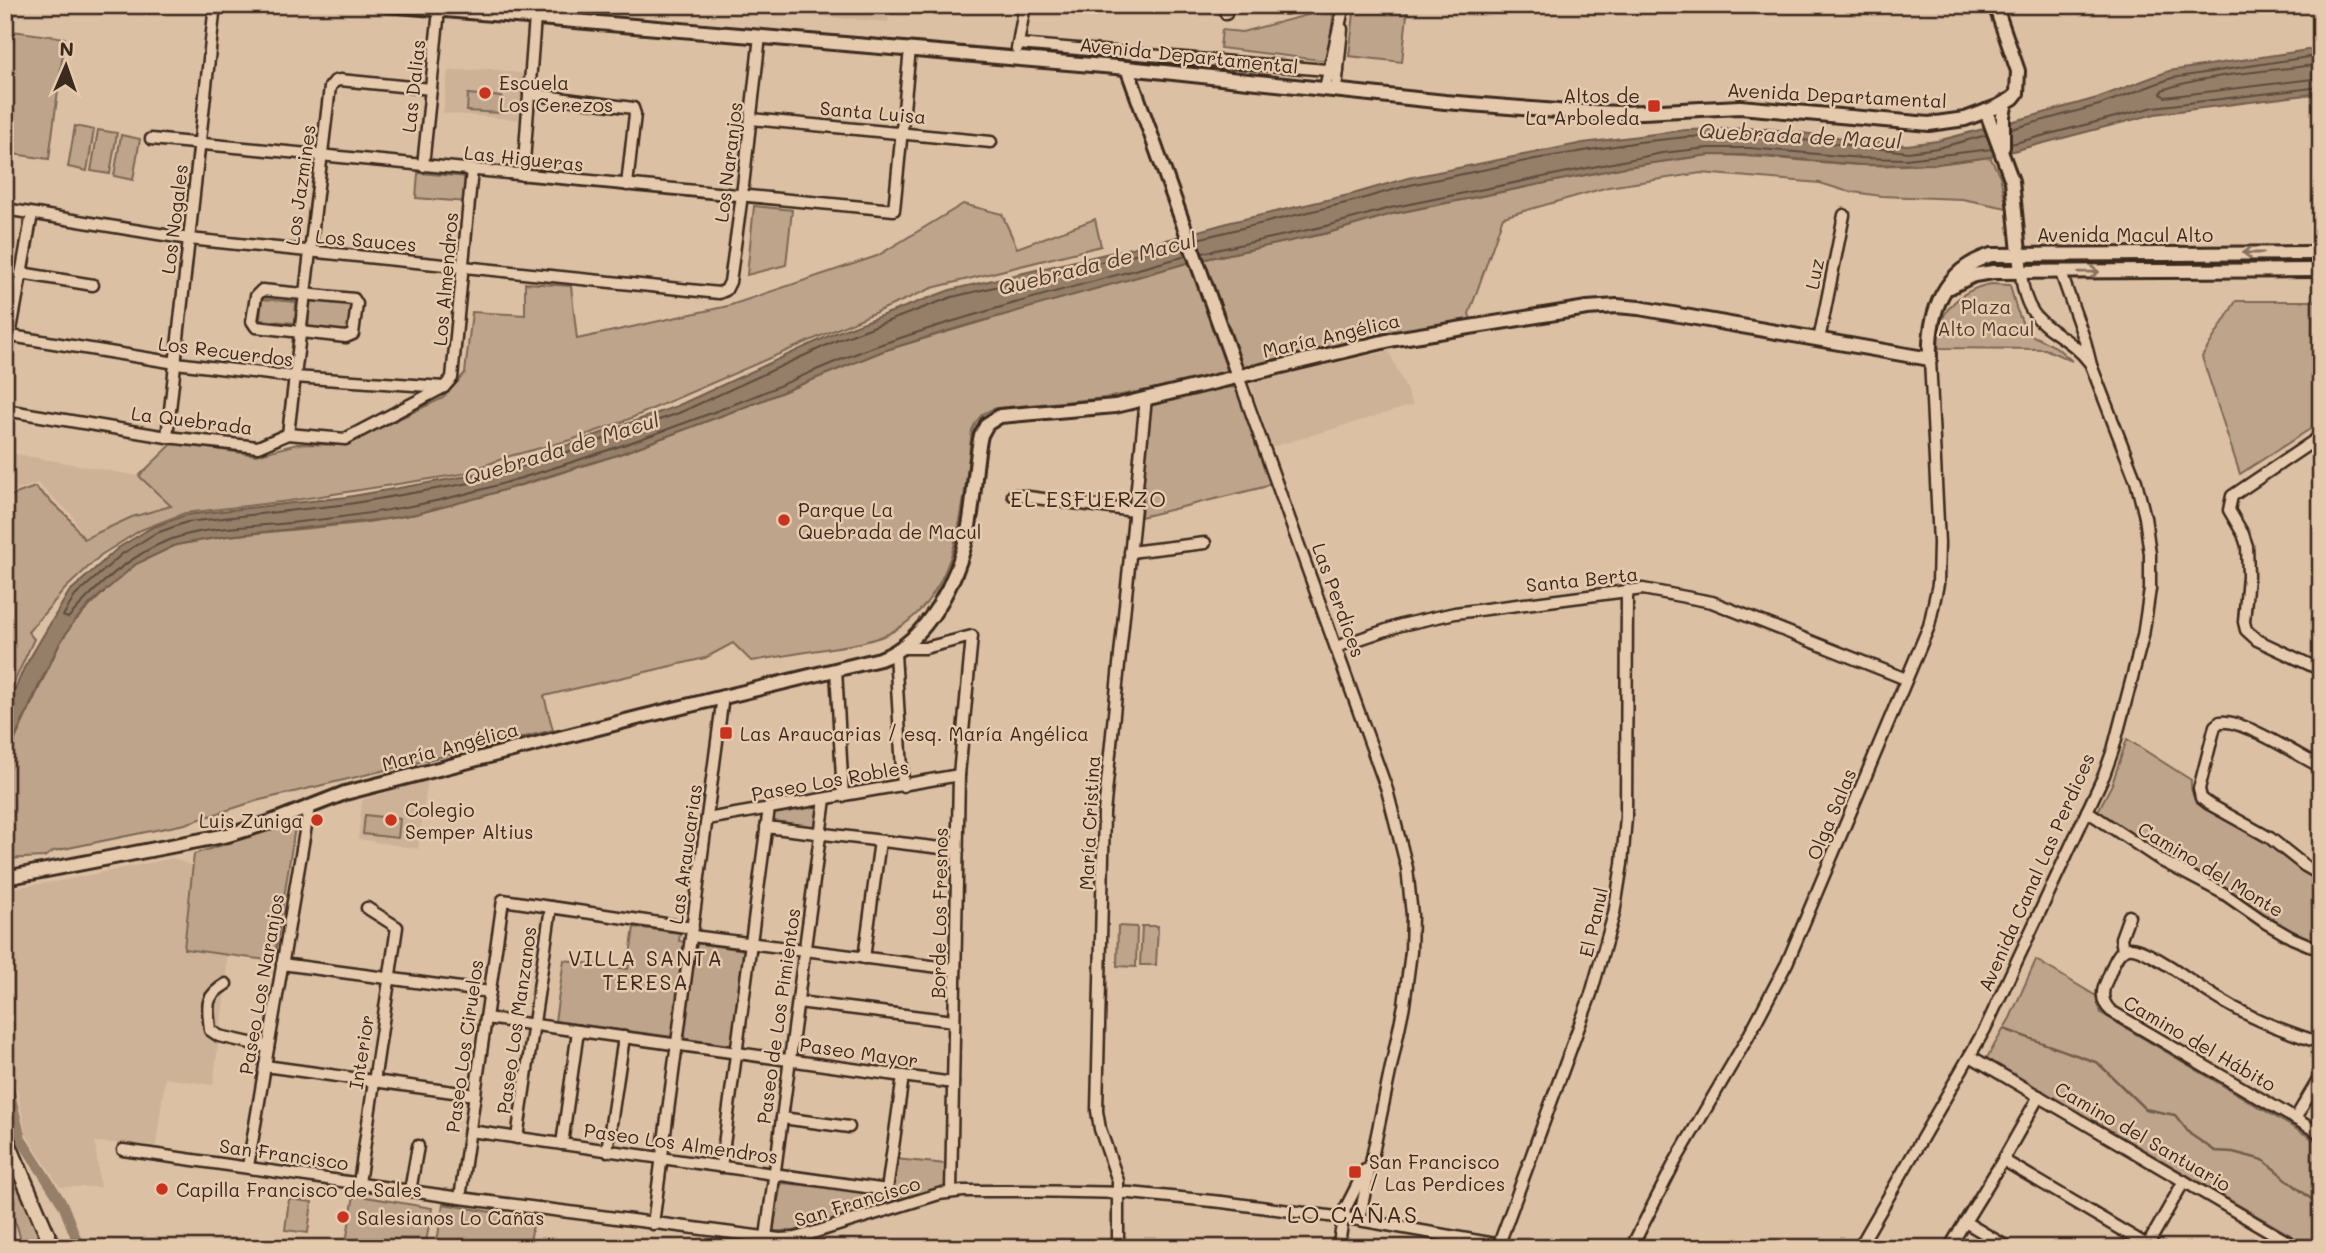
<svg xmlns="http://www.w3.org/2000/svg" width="2326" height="1253" viewBox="0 0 2326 1253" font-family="Mali,sans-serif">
	<rect width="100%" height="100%" fill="#dcc0a4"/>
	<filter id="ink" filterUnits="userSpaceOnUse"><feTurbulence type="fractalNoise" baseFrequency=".0143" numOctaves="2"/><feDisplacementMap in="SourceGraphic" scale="14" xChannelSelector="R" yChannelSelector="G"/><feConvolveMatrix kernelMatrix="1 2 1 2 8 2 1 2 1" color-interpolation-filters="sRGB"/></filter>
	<g filter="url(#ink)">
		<g fill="#cdb297">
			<path d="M815,5H891L888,22L813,16Z"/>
			<path d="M489,69L527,74L522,120L443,113L448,71Z"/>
			<path d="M1389,351L1413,405L1272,447L1250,383Z"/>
			<path d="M5,452L139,476L172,506L132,517L84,539L72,515L37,483L5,495Z"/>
			<path d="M428,780L418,849L358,839L362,800Z"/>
			<path d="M173,858L192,866L184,949L227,954L226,984L213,1085L165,1078L156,1146L95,1142L100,1187H60L26,1134L5,1028V889L59,881Z"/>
		</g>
		<g fill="#bea48b" stroke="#7c6754" stroke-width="2">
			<path d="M1355,5H1408L1402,62L1349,56Z"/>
			<path d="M1334,8L1328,61L1220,48L1222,30L1242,32Z"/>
			<path d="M5,30L65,38L49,159L5,153Z"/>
			<path d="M468,94L502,97L501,113L467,111Z"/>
			<path d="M75,126L94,130L87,171L68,167Z"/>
			<path d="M98,130L117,133L110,174L91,171Z"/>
			<path d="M121,135L140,139L133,180L114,176Z"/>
			<path d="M1709,155C1760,155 1810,162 1860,165C1905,167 1947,163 1990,157L2000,176L2007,208L1962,199L1881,196L1846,191L1820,183L1701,173L1608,187L1503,217L1469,314L1472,321L1228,375L1105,398L997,408C982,412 978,417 972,430C963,500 962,598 888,634C870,642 850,645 831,648C804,652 778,657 751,661L733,643L705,658L544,696L553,730L256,801L185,824L54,851L44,857L5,859V761L60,643L73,623L113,583L136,564L176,545L227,536L362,523L416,514L529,483L617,455L763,400L883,351L1050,301L1187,263L1328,233L1392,214L1625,167Z"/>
			<path d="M418,173L469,177L467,202L416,198Z"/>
			<path d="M963,204L1002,214L1017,248L1095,219L1101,246L932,288L622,422L571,440L510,456L462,474L289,501L185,513L141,530L101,555L65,589L28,632L34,639L5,702V498L35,487L68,517L84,539L132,517L171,506L139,476L173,443L256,455L297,444L344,445L443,398L465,373L472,312L525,315V283L571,286L577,339L728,306L877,256Z"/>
			<path d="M754,206L792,210L786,265L747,275Z"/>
			<path d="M1991,284L2010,285L2016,308L2025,329L2033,336L2056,347L2072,361L2045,349L1936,348C1936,314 1958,290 1991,284Z"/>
			<path d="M310,297L350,300L349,327L345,332L308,329Z"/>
			<path d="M262,299L296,302L295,323L260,320Z"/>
			<path d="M2236,301H2321V422L2240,474L2202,357Z"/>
			<path d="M1228,387L1237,388L1271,482L1264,487L1141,517L1150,406L1154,402Z"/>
			<path d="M2127,739L2191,780C2190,793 2194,800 2204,807L2265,840L2307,872L2321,879V944L2280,925L2235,894L2172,860L2098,811L2112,784Z"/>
			<path d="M820,804L818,831L769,826L771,813Z"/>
			<path d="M365,815L400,819L398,838L363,834Z"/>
			<path d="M289,824L295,827L274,961L184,949L194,854Z"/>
			<path d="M1118,926L1137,927L1136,967L1117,966Z"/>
			<path d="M1142,926H1158L1156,965H1140Z"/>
			<path d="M634,927L680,933L679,941L745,950L731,1045L555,1021L564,960L628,969Z"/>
			<path d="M2036,960L2096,996L2101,1013L2321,1144V1248H2306L2292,1236L2120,1136L1985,1061L2010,1018Z"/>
			<path d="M5,1149L46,1248H23L17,1226L5,1205Z"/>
			<path d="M895,1159L946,1164L945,1187L794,1231H773L781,1183L890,1193Z"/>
			<path d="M354,1195L432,1208L425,1248H345Z"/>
			<path d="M289,1199L312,1202L308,1233L285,1230Z"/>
			<path d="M443,1204L534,1219L529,1248H436Z"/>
		</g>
		<path fill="#957f69" stroke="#715d4b" stroke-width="2" d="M2321,48V93L2155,114L1990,157L1938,164L1861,165L1749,155H1709L1625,167L1392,214L1328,233L1187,263L951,330L883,351L763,400L617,455L481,497L416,514L386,519L227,536L176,545L136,564L90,604L73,623L60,643L39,685L5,761V712L24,668L69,592L118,548L151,528L186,515L347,497L468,476L568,445L677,406L835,333L950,290L1170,239L1231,222L1353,194L1408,178L1583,143L1686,130L1760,128L1886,143L1907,145L1937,141L2033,116L2097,98L2169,71Z"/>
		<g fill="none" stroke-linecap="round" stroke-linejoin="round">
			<g stroke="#5f4c3c" stroke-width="2">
				<path d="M2321,64C2273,71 2206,74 2162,90L2161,94L2165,97L2321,78"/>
				<path d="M2011,129L2099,105L2172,78L2321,55"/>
				<path d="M2011,144L2154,107L2321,87"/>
				<path d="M1197,239L1354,201L1410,185L1535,159L1639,142L1687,137L1759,135L1908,152L1938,148L1987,135"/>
				<path d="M1182,243L952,297L838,340L679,413L570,451L470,483L349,504L187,522L154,534L122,554L75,596L63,616L68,618C97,586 130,554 172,539C209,526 251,527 290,523C356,516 420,507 484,489C578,462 670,430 760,394C801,377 841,358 882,344C982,310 1085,284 1186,256"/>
				<path d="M1202,253L1326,226L1390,208L1662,153L1708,148H1750L1861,158L1906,159L1992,149"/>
			</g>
			<path stroke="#715d4b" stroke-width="2.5" d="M2004,1029L2098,1063L2145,1109L2175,1115L2190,1134L2215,1151L2233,1152L2263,1160L2321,1207"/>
			<path stroke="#957f69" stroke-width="10" d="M5,1072L21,1139L63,1205L80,1248"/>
			<g stroke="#3b2a1e" stroke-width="15">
				<g id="minor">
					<path d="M1286,8V5"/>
					<path d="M1226,14L1227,5"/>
					<path d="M1018,44L1338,71"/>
					<path d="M1017,49L1025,5"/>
					<path d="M1325,88L1344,5"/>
					<path d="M1336,89L1342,29"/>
					<path d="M529,94L633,108L635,114L627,185"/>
					<path d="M751,119L991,142"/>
					<path d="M151,139L894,210L910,49"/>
					<path d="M423,166L439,10"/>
					<path d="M523,175L535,17"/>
					<path d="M5,209L189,239L719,293L726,290L730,282L742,195L760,36"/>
					<path d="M21,273L93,285"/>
					<path d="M2021,273C2026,333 2061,325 2090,363"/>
					<path d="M262,290L354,299L357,304L353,334L346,337L256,327L252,321L256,296Z"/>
					<path d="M5,335L176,363L294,377L444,387"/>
					<path d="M1819,340L1844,215"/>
					<path d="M5,363L32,214"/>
					<path d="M1238,376L1387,790L1407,868L1412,915L1411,952L1404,1005L1359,1220"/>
					<path d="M5,410L167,437L258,447L288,434L345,439L444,387L452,378L472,170"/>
					<path d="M288,434L330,87L335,81L340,80L431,89"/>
					<path d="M2321,436L2232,496L2229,510L2243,534L2247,546L2248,576L2244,622L2246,630L2257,640L2321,670"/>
					<path d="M167,437L215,5"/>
					<path d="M1013,495L1134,511"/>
					<path d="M1130,552L1205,543"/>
					<path d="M1336,647L1401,625L1455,613L1643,589L1712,602L1906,679"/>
					<path d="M903,648H925L972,636L959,775L951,1192"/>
					<path d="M895,653L903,786"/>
					<path d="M836,669L843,796"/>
					<path d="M2321,767C2299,756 2241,718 2220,722L2215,726L2199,789L2201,798L2209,804L2270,838L2305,866L2321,875"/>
					<path d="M2087,811L2162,861L2223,893L2266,923L2292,938L2321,950"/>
					<path d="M707,819L959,775"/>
					<path d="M766,827L958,850"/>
					<path d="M692,936L955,969"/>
					<path d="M2123,950L2121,938L2129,916"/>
					<path d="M864,958L880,841"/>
					<path d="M282,964L490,992"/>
					<path d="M226,984C203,998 208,1006 210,1030L219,1036L268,1047"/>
					<path d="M798,1002L954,1021"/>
					<path d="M486,1018L953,1083"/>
					<path d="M2321,1043C2268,1026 2231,1010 2186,977C2176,970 2140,946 2129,948C2116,949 2111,972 2106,982C2101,993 2102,1003 2111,1011L2321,1134"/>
					<path d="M1970,1056L2298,1248"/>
					<path d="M265,1066L475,1095"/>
					<path d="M782,1118L849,1127"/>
					<path d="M2295,1119L2321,1075"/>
					<path d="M470,1131L887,1190L903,1076"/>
					<path d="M517,1138L551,907"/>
					<path d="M562,1144L578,1031"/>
					<path d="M123,1150L460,1198L780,1239L796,1238L939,1194L963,1191H1024L1130,1193L1222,1202L1359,1220L1518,1248"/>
					<path d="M607,1151L624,1037"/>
					<path d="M2003,1160L2152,1248"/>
					<path d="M248,1166L309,808"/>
					<path d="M721,1167L769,808"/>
					<path d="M359,1183L397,927L367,908"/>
					<path d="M410,1191L418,1146"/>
					<path d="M460,1198L503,900L693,928"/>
					<path d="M1965,1222L2009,1248"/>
					<path d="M653,1224L723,696"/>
					<path d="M766,1237L825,799"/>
					<path d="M1499,1244L1591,994L1614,914L1622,864L1626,817L1627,590"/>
					<path d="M1118,1248V1181L1100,1129L1097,1111L1104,813L1146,398"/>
					<path d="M1338,1248L1345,1209L1365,1170"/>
					<path d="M1631,1248L1676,1160L1748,1037L1787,963L1929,626L1938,584L1939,543L1930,359"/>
					<path d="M1859,1248L1985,1029L2104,775L2113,750L2143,636L2150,589V554L2145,517L2136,481L2091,365L2085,341L2061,273"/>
					<path d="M1949,1248L2003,1160L2039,1096"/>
					<path d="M2146,1248L2184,1181"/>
				</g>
			</g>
			<g stroke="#3b2a1e" stroke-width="18">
				<g id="tertiary">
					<path d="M387,5L1127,68L1445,102L1558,111L1623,113L1740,107L1929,124L1965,119L1997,107L2013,98L2017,93L2018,71L1995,5"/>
					<path d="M1127,68L1238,376"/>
					<path d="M1986,111L2012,181L2021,273"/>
					<path d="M2003,147V116L2006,102"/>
					<path d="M1950,287L1974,275L1993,272L2321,270"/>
					<path d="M5,878L228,835L271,822L345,793L641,717L880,659C928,641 958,579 968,531C975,499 974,466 981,435L987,424L1000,416L1115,406L1395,339L1587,308L1617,306L1639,308L1930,359C1928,313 1943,270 1991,255L2321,253"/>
				</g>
			</g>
			<g stroke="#3b2a1e" stroke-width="19">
				<path id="secondary" d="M5,1136L53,1248"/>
			</g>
			<use href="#minor" stroke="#e6caad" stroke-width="10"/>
			<use href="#tertiary" stroke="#e6caad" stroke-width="12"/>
			<use href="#secondary" stroke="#e6caad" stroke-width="14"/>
		</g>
		<defs><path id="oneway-shaft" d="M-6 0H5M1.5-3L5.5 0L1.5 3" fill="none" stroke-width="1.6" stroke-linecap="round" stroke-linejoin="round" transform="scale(1.75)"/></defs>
		<g stroke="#88725e">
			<use href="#oneway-shaft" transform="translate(2253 253) rotate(180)"/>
			<use href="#oneway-shaft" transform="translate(2089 272) rotate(-1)"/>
		</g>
	</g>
	<g fill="#c8321e" stroke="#e6caad" stroke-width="2.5">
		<circle cx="485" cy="93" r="7"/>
		<rect x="1647" y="99" width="14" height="14" rx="3.5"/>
		<circle cx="784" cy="520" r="7"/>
		<rect x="719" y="726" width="14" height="14" rx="3.5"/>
		<circle cx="317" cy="820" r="7"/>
		<circle cx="391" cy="820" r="7"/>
		<rect x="1348" y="1165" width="14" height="14" rx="3.5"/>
		<circle cx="162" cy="1189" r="7"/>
		<circle cx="343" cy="1217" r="7"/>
	</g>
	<g text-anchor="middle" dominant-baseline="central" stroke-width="5" stroke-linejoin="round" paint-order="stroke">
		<g font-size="19" fill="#3b2a1e" stroke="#e6caad">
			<text transform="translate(1189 55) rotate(6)">Avenida Departamental</text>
			<text transform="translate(413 86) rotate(-84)">Las Dalias</text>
			<text transform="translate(1837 95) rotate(3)">Avenida Departamental</text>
			<text transform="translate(873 112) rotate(5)">Santa Luisa</text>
			<text transform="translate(524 158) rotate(6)">Las Higueras</text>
			<text transform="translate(728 162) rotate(-83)">Los Naranjos</text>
			<text transform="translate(300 185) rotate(-82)">Los Jazmines</text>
			<text transform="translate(174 219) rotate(-83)">Los Nogales</text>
			<text x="2125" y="234">Avenida Macul Alto</text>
			<text transform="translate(366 240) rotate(5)">Los Sauces</text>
			<text transform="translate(1814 274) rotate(-79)">Luz</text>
			<text transform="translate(445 279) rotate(-85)">Los Almendros</text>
			<text transform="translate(1331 335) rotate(-13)">María Angélica</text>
			<text transform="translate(226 351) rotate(7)">Los Recuerdos</text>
			<text transform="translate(192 420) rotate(7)">La Quebrada</text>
			<text transform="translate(1582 579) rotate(-6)">Santa Berta</text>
			<text transform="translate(1339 600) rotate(70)">Las Perdices</text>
			<text transform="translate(450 746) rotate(-15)">María Angélica</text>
			<text transform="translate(830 780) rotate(-10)">Paseo Los Robles</text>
			<text transform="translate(1831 814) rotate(-67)">Olga Salas</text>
			<text transform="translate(1089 823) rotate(-87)">María Cristina</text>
			<text transform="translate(685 854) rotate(-82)">Las Araucarias</text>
			<text transform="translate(2211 869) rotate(31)">Camino del Monte</text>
			<text transform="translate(2036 872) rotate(-66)">Avenida Canal Las Perdices</text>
			<text transform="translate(939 913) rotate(-89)">Borde Los Fresnos</text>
			<text transform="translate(1593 922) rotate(-77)">El Panul</text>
			<text transform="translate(261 984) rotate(-80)">Paseo Los Naranjos</text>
			<text transform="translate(778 1016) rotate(-82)">Paseo de Los Pimientos</text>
			<text transform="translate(516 1020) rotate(-82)">Paseo Los Manzanos</text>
			<text transform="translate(2200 1043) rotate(30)">Camino del Hábito</text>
			<text transform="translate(464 1046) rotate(-82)">Paseo Los Ciruelos</text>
			<text transform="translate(361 1052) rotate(-81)">Interior</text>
			<text transform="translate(859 1052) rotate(8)">Paseo Mayor</text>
			<text transform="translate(2143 1136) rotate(30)">Camino del Santuario</text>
			<text transform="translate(681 1143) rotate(8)">Paseo Los Almendros</text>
			<text transform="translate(284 1154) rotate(8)">San Francisco</text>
			<text transform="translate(857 1201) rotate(-17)">San Francisco</text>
		</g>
		<g font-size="19" fill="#3b2a1e" stroke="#e6caad" text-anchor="start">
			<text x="499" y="82">Escuela<tspan x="499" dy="22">Los Cerezos</tspan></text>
			<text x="1640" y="95" text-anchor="end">Altos de<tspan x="1640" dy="22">La Arboleda</tspan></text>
			<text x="798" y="509">Parque La<tspan x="798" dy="22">Quebrada de Macul</tspan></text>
			<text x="740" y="733">Las Araucarias / esq. María Angélica</text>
			<text x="405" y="809">Colegio<tspan x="405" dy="22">Semper Altius</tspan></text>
			<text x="303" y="820" text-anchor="end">Luis Zuniga</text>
			<text x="1369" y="1161">San Francisco<tspan x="1369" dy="22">/ Las Perdices</tspan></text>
			<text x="176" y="1189">Capilla Francisco de Sales</text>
			<text x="357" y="1217">Salesianos Lo Cañas</text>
		</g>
		<g font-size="19" fill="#4f3c2e" stroke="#e6caad">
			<text x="1986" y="306">Plaza<tspan x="1986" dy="22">Alto Macul</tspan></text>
		</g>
		<g font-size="21" font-style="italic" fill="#4d3b2d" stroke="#e6caad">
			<text transform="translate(1800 135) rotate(3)">Quebrada de Macul</text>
			<text transform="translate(1097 263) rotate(-14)">Quebrada de Macul</text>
			<text transform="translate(561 448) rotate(-17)">Quebrada de Macul</text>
		</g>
		<g font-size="21" letter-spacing="2" fill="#3b2a1e" stroke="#e6caad">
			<text x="1089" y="498">EL ESFUERZO</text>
			<text x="646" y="957">VILLA SANTA<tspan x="646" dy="24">TERESA</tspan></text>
		</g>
		<g font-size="23" letter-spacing="2" fill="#3b2a1e" stroke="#e6caad">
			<text x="1353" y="1214">LO CAÑAS</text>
		</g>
	</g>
	<rect width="2326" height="1253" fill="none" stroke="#e6caad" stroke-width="28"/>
	<rect x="14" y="14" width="2298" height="1225" fill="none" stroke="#3b2a1e" stroke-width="2.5" filter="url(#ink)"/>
	<g transform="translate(66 66) rotate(2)" stroke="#e6caad" stroke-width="5" paint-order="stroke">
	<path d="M0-5L12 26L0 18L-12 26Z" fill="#3b2a1e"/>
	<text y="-10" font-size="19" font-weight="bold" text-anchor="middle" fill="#3b2a1e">N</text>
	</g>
</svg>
